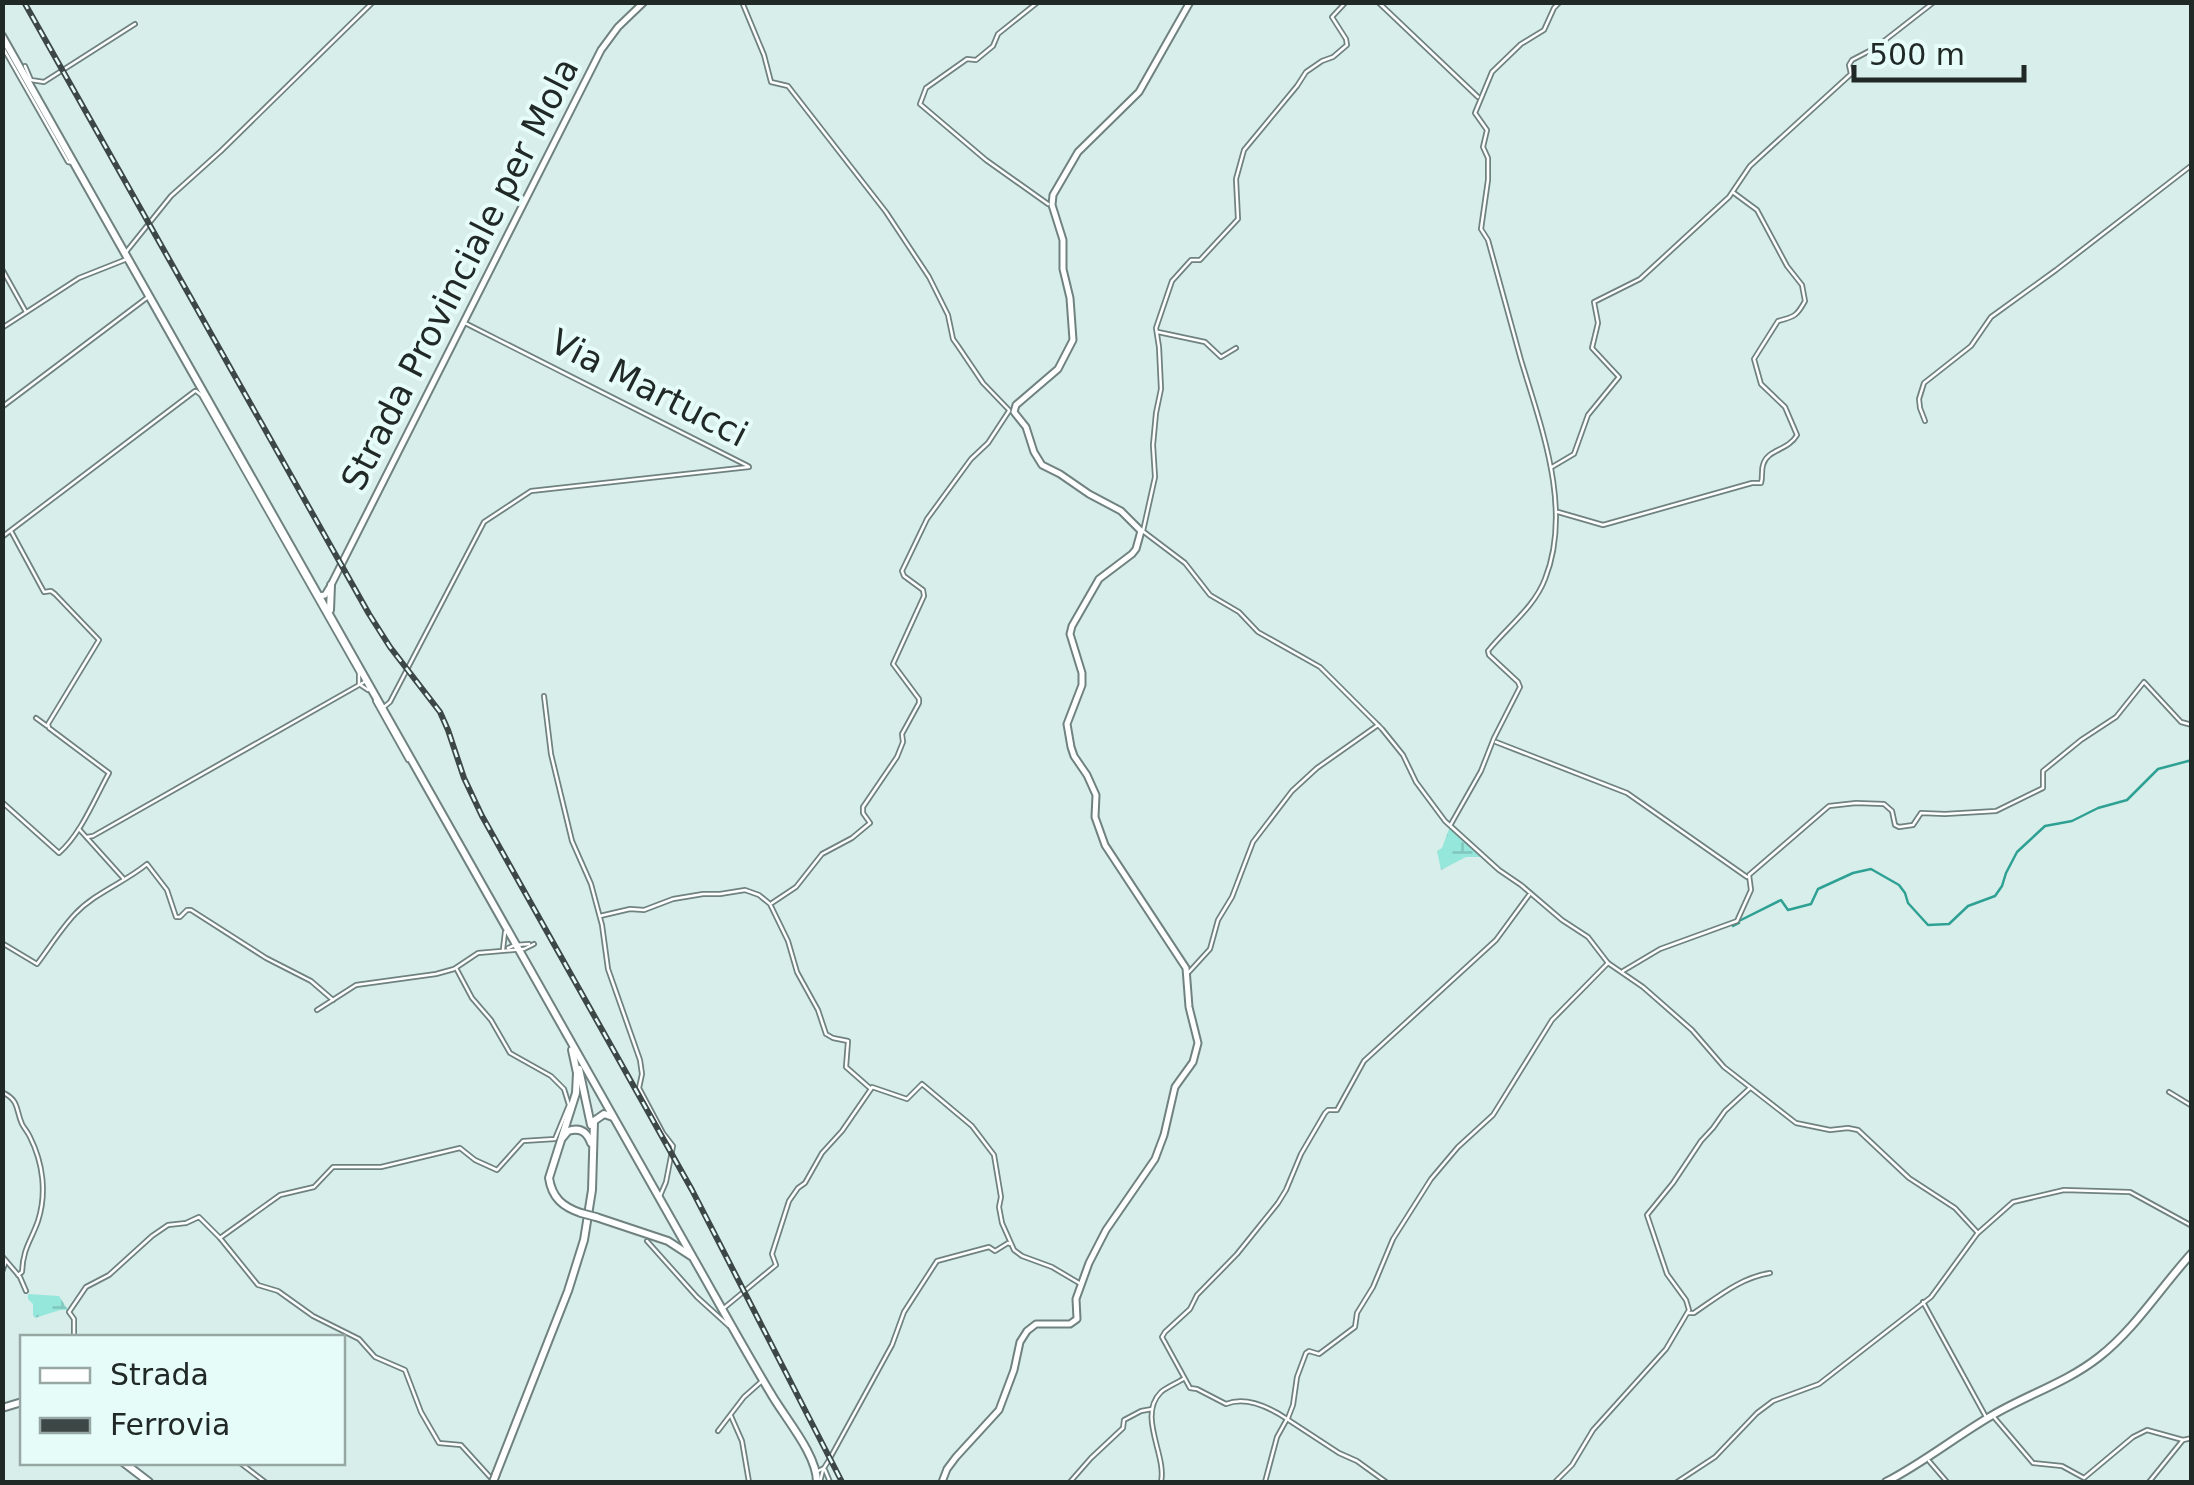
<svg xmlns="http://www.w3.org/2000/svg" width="2194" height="1485" viewBox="0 0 2194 1485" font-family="'DejaVu Sans',sans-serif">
	<defs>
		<pattern id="wetland-marsh" width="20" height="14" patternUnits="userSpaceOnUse" patternTransform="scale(2.5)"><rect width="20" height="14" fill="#96e7db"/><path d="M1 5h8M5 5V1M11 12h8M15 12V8" fill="none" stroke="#81c6bc"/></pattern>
	</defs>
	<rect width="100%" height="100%" fill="#d8eeea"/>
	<g fill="url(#wetland-marsh)">
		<path d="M1449,829H1453L1483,857H1466L1441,870L1437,851L1442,848Z"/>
		<path d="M28,1294L59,1296L68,1310H60L35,1318L33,1315V1304L28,1299Z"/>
	</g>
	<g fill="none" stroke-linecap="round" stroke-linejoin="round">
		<g stroke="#2fa194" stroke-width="2.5">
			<path d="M1739,921L1781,900L1788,910L1811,904L1818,889L1853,873L1871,869L1899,885L1905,893L1908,903L1928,925L1949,924L1968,906L1995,896L2002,886L2006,873L2017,852L2045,826L2072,821L2098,808L2127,800L2158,769L2192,760"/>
			<path d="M1733,926L1739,923"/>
		</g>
		<g stroke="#6f827f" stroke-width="6">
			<g id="minor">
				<path d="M742,2L764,55L771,82L788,86L886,212L929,277L948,315L953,339L958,346L983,383L1009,410"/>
				<path d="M1038,2L998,34L993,46L976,60L967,59L926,88L920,104L986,160L1048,204"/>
				<path d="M1378,2L1478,97"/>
				<path d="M2,46L68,162L73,163"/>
				<path d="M25,66L31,80L44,82L135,24"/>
				<path d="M126,252L171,196L221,151L373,2"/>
				<path d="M2,269L26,312"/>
				<path d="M465,323L748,466"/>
				<path d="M2,328L79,278L127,259"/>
				<path d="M1158,332L1205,342L1221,357L1236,348"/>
				<path d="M196,391L201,395L359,673V684L368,690"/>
				<path d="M2,407L148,297"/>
				<path d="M1925,421L1920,408L1919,399L1924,383L1971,346L1991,317L2056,270L2192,165"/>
				<path d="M1552,467L1574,454L1588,415L1619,377L1592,348L1598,323L1594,302L1640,279L1729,197L1750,166L1851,74L1849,65L1852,60L1875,48L1934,2"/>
				<path d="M1558,512L1603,525L1752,483H1761C1763,477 1761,471 1763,465C1767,449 1788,451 1797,435L1785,407L1761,384L1754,359L1778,321C1794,317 1797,316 1805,301L1802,285L1787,266L1757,210L1734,193"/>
				<path d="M1143,531L1155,477L1153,445L1156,413L1161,389L1159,347L1156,328L1172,281L1191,260H1200L1238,219L1236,179L1244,150L1297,86L1306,72L1322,61L1333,57L1347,45L1346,39L1332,17L1346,2"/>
				<path d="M1144,532L1185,563L1210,595L1239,612L1258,632L1320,667L1382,729L1403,755L1416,782L1445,821L1499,870L1521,885L1562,920L1588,937L1608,963L1643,987L1692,1030L1724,1067L1796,1123L1830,1130L1848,1128L1858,1130L1909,1178L1955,1208L1978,1233L2013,1202L2064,1190L2130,1192L2192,1226"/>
				<path d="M2,537L195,391"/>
				<path d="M544,696L551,754L572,841L591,884L602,925L608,969L640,1060L642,1074L639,1088L663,1133L673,1146L666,1182L660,1196"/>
				<path d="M375,701L408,760"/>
				<path d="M384,707L390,702L484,522L531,491L749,467"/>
				<path d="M36,718L47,726"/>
				<path d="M1496,742L1627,793L1747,877"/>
				<path d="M2,802L59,853C81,834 95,798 109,773L49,728L48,724L99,640L55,594L51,591L44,592L11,531"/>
				<path d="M1451,824L1481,771L1494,738L1520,687L1518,682L1489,655L1488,651C1507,627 1534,608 1545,579C1573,509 1541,427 1521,360C1510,320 1499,280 1488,240L1481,229L1488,180V158L1483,147L1487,130L1475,113L1492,72L1521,44L1544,30L1554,8L1560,2"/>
				<path d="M79,829L124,879"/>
				<path d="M87,837L93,836L366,681"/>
				<path d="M1529,895L1496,940L1364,1061L1337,1110H1328L1325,1113L1301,1154L1286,1190L1278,1203L1237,1254L1197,1295L1190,1309L1165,1332L1162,1337L1190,1388L1197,1389L1226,1404C1246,1396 1269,1407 1287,1419L1288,1418L1293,1405L1297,1377L1306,1353L1309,1351L1319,1354L1355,1327L1357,1313L1373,1287L1393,1239L1431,1179L1458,1147L1493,1115L1552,1020L1608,963"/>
				<path d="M772,903L796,887L822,854L852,838L870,823L863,813V807L897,757L903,742L902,734L919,703V699L893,664L924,596L923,590L904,576L902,571L927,519L971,459L988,443L1009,411"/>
				<path d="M600,916L630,909L644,910L673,899L703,894H720L745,890L759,895L770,904L788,941L797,972L818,1010L826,1034L833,1038L848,1041L846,1067L871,1089L842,1131L822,1153L805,1183L798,1188L789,1201L772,1254L776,1265L724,1308"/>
				<path d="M2,943L37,964C49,948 61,929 75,914C96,892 124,883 147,864L167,890L176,917H180L187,910H191L266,958L311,981L333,1000"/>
				<path d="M508,948L515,945L529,944"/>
				<path d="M503,949L505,932"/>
				<path d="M1623,971L1660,949L1737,921L1751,890L1749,875L1829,806L1856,803L1884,804L1892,811L1895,825L1899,827L1913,825L1921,813L1945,814L1996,811L2043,788V771L2081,740L2116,717L2144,682L2181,722L2192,725"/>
				<path d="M1189,972L1210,949L1218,920L1232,897L1253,842L1292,791L1317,768L1378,725"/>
				<path d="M317,1010L356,985L436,974L454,969L478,953L524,949L534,944"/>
				<path d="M871,1089L872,1087L907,1099L922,1084L972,1126L994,1155L1001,1197L999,1207L1002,1223L1014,1250L1022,1256L1052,1267L1079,1283"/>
				<path d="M2,1092C20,1101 15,1108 22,1124C24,1128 28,1132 30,1137C43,1163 47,1193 38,1221C31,1241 23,1248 22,1272L18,1275"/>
				<path d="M2169,1092L2192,1106"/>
				<path d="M220,1238L280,1195L314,1187L333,1167H381L460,1148L475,1160L497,1170L523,1141L555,1139L569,1105L564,1089L551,1076L510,1053L491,1020L472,998L456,968"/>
				<path d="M647,1241L697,1297L729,1326"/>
				<path d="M2,1256L20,1277L26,1291"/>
				<path d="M2,1272L6,1261"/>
				<path d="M1923,1302L1986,1417"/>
				<path d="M1688,1313H1694C1719,1296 1740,1278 1770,1273"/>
				<path d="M74,1338V1319L69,1312L86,1287L109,1275L152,1236L168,1225L186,1223L199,1217L220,1238L258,1285L278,1291L313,1316L359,1339L375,1357L405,1370L421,1412L439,1443L461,1445L490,1477"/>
				<path d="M731,1416L742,1441L749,1482"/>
				<path d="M1993,1416L2033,1463L2062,1466L2084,1478L2133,1437L2147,1430L2183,1440"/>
				<path d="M718,1431L744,1397L762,1381"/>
				<path d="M1929,1461L1947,1482"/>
				<path d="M239,1462L265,1482"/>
				<path d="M825,1470L830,1482"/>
				<path d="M818,1471L824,1468L829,1460L892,1345L904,1312L937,1261L989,1247L995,1251L1008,1243L1010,1244"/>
				<path d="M820,1482L823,1470"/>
				<path d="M1070,1482L1091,1458L1123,1428L1124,1420L1141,1411L1152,1409"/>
				<path d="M1161,1482C1167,1455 1137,1416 1161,1392C1167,1387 1177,1383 1183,1379"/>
				<path d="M1265,1482L1277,1437L1287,1419L1339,1453L1357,1461L1386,1482"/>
				<path d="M1555,1482L1572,1465L1593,1430L1666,1349L1689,1310L1686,1300L1667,1274L1647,1215L1673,1183L1701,1141L1713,1128L1725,1111L1750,1088"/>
				<path d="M1677,1482L1715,1457L1757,1413L1773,1401L1819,1384L1931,1297L1977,1234"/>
				<path d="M2149,1482L2183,1440L2192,1438"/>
			</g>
		</g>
		<g stroke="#6f827f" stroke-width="9">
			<g id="tertiary">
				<path d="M319,596L325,595L331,585L601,50L618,27L644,2"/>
				<path d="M942,1482L947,1469L956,1457L999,1410L1014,1370L1020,1342L1027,1331L1036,1324H1070L1077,1319L1076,1299L1089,1263L1106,1230L1155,1159L1164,1135L1175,1087L1193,1062L1198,1043L1189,1007L1186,968L1105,845L1095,817L1096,795L1087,775L1074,756L1071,747L1067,724L1082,685V673L1070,634L1072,626L1099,579L1132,554L1136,549L1141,531L1121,511L1089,494L1060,474L1042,465L1034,452L1026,427L1014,412L1016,405L1058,369L1073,340L1070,298L1063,269V240L1052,205L1053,195L1078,152L1139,92L1190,2"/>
			</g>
		</g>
		<g stroke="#6f827f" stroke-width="10">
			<g id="secondary">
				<path d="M2,36L695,1261C720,1305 744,1349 770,1392C784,1417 817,1454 817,1482"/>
				<path d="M330,610L331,585"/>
				<path d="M572,1050L577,1073L576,1093L549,1178C552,1198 563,1207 581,1213"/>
				<path d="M579,1069L591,1125"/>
				<path d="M563,1137L568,1131C580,1127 587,1132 591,1143"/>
				<path d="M596,1217L668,1241L691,1256"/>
				<path d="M2,1408L22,1402"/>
				<path d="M123,1462L149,1482"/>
				<path d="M496,1474L568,1291L584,1240L592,1190L594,1121L604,1114L613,1117"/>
				<path d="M1886,1482C1923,1463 1955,1437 1991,1416C2026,1395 2066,1383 2099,1357C2135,1329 2161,1287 2192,1253"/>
			</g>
		</g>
		<use href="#minor" stroke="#fff" stroke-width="2.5"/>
		<use href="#tertiary" stroke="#fff" stroke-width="5"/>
		<use href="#secondary" stroke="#fff" stroke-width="6"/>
		<g stroke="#3d4745" stroke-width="6">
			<path id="rail" d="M24,2L369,614L390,647L440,712L448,730L464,778L482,816L692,1190L842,1482"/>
		</g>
		<use href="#rail" stroke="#e6fcf8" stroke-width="2.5" stroke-dasharray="8" stroke-linecap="butt"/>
		<g stroke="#6f827f" stroke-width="10" stroke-linecap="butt">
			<g id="secondary-bridge">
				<path d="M581,1213L596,1217"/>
				<path d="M493,1482L496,1474"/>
			</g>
		</g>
		<use href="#secondary-bridge" stroke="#fff" stroke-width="6"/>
	</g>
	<g text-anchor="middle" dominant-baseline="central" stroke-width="8" stroke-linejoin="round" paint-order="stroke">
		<g font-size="35" fill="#212927" stroke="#e6fcf8">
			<text transform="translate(460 274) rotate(-63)">Strada Provinciale per Mola</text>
			<text transform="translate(649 388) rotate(27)">Via Martucci</text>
		</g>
	</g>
	<rect width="2194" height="1485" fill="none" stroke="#212927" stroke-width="10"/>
	<rect x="20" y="1335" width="325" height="130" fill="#e6fcf8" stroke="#97a8a4" stroke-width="2.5"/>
	<rect x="40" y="1368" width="50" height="15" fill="#ffffff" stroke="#97a8a4" stroke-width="2.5"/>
	<text x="110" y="1385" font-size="30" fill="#212927">Strada</text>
	<rect x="40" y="1418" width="50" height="15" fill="#3d4745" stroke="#97a8a4" stroke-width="2.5"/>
	<text x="110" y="1435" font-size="30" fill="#212927">Ferrovia</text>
	<path d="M1854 65v15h170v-15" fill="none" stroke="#212927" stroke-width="5"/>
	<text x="1869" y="65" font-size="30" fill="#212927" stroke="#e6fcf8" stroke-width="8" paint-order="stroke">500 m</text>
</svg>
